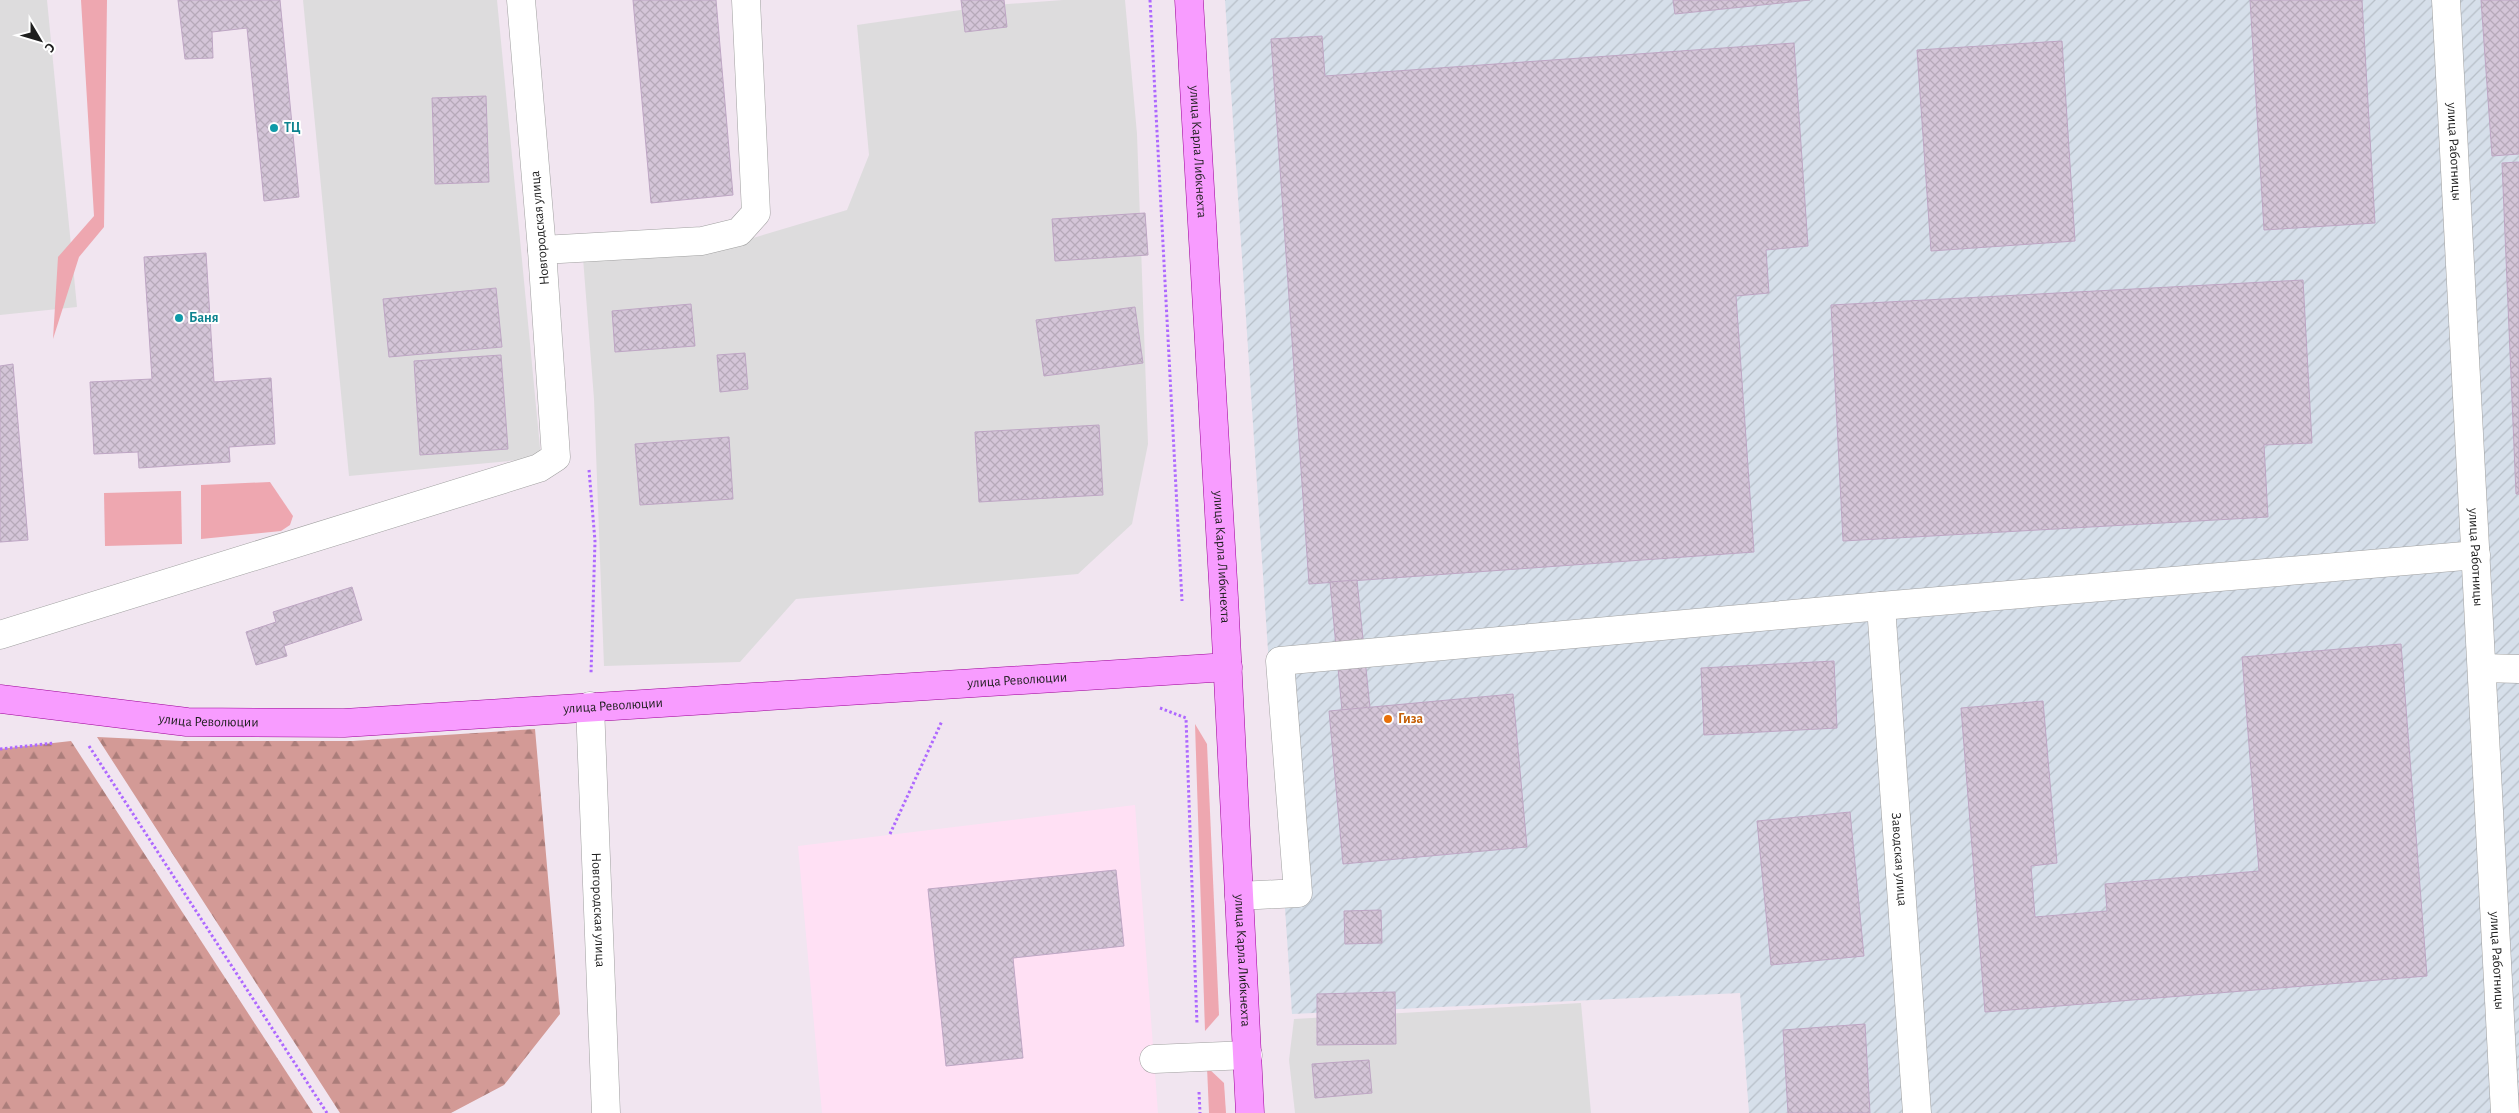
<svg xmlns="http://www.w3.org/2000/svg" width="2519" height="1113" viewBox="0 0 2519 1113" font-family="'Alegreya Sans',sans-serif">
	<defs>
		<pattern id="industrial-furrows" width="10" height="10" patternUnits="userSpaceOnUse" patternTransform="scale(1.25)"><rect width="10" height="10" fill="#d6dfea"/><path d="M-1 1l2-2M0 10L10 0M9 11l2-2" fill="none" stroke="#b7bfc8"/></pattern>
		<pattern id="forest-firs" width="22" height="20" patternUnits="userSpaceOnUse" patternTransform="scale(1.25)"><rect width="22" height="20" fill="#d39a96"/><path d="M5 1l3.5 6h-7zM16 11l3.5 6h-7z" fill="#ab7d7a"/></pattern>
		<pattern id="building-cross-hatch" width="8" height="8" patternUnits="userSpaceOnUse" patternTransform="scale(1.25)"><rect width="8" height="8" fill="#d4c5d8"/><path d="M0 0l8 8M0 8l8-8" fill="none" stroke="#b6a9b9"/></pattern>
	</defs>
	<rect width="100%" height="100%" fill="#f1e5f0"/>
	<g fill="#dddcdd">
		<path d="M0,0H47L77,307L0,315Z"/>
		<path d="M303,0H497L541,458L349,476Z"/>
		<path d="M1063,0H1125L1137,134L1148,444L1132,524L1078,574L796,599L740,662L604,666L594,399L583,258L696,255L847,210L869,155L857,25L995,5Z"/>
		<path d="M1581,1003L1591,1113H1295L1289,1060L1294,1019Z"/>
	</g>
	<path fill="url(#industrial-furrows)" d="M1225,0H2519V1113H1749L1740,993L1292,1014Z"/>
	<path fill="#ffe0f4" d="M1135,805L1158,1113H822L798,846Z"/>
	<g fill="#eea7b0">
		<path d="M81,0H107L104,227L79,257L53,339L58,257L94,216Z"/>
		<path d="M270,482L293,516L290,525L281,531L201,539V485Z"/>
		<path d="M181,491L182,544L105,546L104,493Z"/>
		<path d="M1195,724L1207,744L1219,1015L1205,1031Z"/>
		<path d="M1207,1067L1224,1083L1226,1113H1209Z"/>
	</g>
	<g fill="url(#forest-firs)">
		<path d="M535,729L560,1014L504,1085L451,1113H340L97,737L182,741H353Z"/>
		<path d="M71,741L313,1113H0V749Z"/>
	</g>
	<g fill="url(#building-cross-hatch)" stroke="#bea6c4">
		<path d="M178,0H280L299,197L264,201L247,28L212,32L213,58L185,59Z"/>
		<path d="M633,0H716L733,195L651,203Z"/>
		<path d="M961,0H1004L1007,27L965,32Z"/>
		<path d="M1673,0H1810L1675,14Z"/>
		<path d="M2250,0H2362L2375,223L2264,230Z"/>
		<path d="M2481,0H2519V154L2492,156Z"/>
		<path d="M1322,36L1325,76L1794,43L1808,246L1766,250L1769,293L1736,296L1754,552L1309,584L1271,39Z"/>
		<path d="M2062,41L2075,241L1931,251L1917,50Z"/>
		<path d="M486,96L489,182L435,184L432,98Z"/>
		<path d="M2519,162V494H2516L2502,163Z"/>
		<path d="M1145,213L1148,255L1055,261L1052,219Z"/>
		<path d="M206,253L214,382L271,378L275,444L229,447L230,462L139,468L138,452L94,454L90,382L152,379L144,257Z"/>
		<path d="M2303,280L2312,443L2264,445L2268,517L1843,541L1831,305Z"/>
		<path d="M496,288L502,347L389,357L383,299Z"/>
		<path d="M691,304L695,346L615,352L612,311Z"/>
		<path d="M1135,307L1143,363L1044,376L1036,320Z"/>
		<path d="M745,353L748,389L720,392L717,355Z"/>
		<path d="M501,355L508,449L420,455L414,361Z"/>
		<path d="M13,364L28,540L0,542V366Z"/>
		<path d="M1099,425L1103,495L979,502L975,432Z"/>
		<path d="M729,437L733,499L640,505L635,444Z"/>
		<path d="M1357,580L1370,708L1342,711L1330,582Z"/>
		<path d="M352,587L362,620L284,646L287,656L256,665L246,632L276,622L273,612Z"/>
		<path d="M2401,644L2427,976L1985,1012L1961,708L2043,701L2057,863L2031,866L2035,917L2107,911L2105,884L2259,871L2242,657Z"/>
		<path d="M1834,661L1837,728L1704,735L1701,668Z"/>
		<path d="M1513,694L1527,847L1343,864L1329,711Z"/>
		<path d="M1850,812L1864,956L1771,965L1757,821Z"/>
		<path d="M1116,870L1124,946L1013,958L1023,1058L946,1066L928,889Z"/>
		<path d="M1381,910L1382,943L1345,944L1344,911Z"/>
		<path d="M1395,992L1396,1044L1317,1045V994Z"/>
		<path d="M1865,1024L1870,1113H1788L1783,1030Z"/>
		<path d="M1369,1060L1372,1093L1315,1098L1312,1064Z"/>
	</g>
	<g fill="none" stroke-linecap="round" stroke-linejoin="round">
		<g stroke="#a0a0a0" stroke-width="29">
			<g id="minor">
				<path id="s1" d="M2446,0L2505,1113"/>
				<path d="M542,250L702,241L739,232L756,213L746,0"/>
				<path id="s2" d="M1881,606L1917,1113"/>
				<path d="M0,635L539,468L556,457L542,250L521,0"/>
				<path d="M2482,668L2519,669"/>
				<path id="s3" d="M590,706L606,1113"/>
				<path d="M1239,896L1298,893L1280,661L1881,606L2476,555"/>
				<path d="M1154,1059L1248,1055"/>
			</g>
		</g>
		<g stroke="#9b0096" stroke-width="29">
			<g id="major">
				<path id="s4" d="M1189,0L1224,598L1250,1113"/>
				<path id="s5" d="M0,699L187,722L344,723L1228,667"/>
			</g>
		</g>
		<g stroke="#ae68ff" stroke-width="3" stroke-dasharray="2.5 2.5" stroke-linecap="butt">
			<path d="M1150,0L1182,601"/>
			<path d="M589,470L595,541L591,673"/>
			<path d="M1160,708L1186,718L1197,1024"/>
			<path d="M89,746L327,1113"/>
			<path d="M0,749L54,743"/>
			<path d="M890,834L942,721"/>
			<path d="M1199,1092L1200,1113"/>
		</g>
		<use href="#minor" stroke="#fff" stroke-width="28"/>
		<use href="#major" stroke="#f89cff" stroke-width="28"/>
	</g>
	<g fill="#0f9aa8" stroke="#fff" stroke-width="2">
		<circle cx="274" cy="128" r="5"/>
		<circle cx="179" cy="318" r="5"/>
	</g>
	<circle fill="#e8710a" stroke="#fff" stroke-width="2" cx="1388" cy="719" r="5"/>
	<g text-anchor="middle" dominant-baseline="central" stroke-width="4" stroke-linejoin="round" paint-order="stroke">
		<g font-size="14" font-weight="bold" fill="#0d838f" stroke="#fff" text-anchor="start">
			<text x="284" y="128">ТЦ</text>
			<text x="189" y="318">Баня</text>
		</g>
		<g font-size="14" fill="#1f1f1f" stroke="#fff">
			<text stroke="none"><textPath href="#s4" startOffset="152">улица Карла Либкнехта</textPath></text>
			<text stroke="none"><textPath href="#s1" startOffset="152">улица Работницы</textPath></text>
			<text transform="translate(540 228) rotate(-95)">Новгородская улица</text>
			<text stroke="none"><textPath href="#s4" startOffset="558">улица Карла Либкнехта</textPath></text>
			<text stroke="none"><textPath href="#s1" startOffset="558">улица Работницы</textPath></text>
			<text stroke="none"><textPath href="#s5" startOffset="1020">улица Революции</textPath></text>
			<text stroke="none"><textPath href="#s5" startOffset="615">улица Революции</textPath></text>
			<text stroke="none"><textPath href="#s5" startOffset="210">улица Революции</textPath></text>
			<text stroke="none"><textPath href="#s2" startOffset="254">Заводская улица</textPath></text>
			<text stroke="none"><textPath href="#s3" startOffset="204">Новгородская улица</textPath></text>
			<text stroke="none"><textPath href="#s4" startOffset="962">улица Карла Либкнехта</textPath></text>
			<text stroke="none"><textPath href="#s1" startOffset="962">улица Работницы</textPath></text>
		</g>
		<g font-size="14" font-weight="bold" fill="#c56008" stroke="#fff" text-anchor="start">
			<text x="1398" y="719">Гиза</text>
		</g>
	</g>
	<g transform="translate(40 40) rotate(128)" stroke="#ffffff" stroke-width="4" paint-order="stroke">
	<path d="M0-4L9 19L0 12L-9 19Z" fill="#1f1f1f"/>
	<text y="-8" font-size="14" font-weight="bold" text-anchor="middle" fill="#1f1f1f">С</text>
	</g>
</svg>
